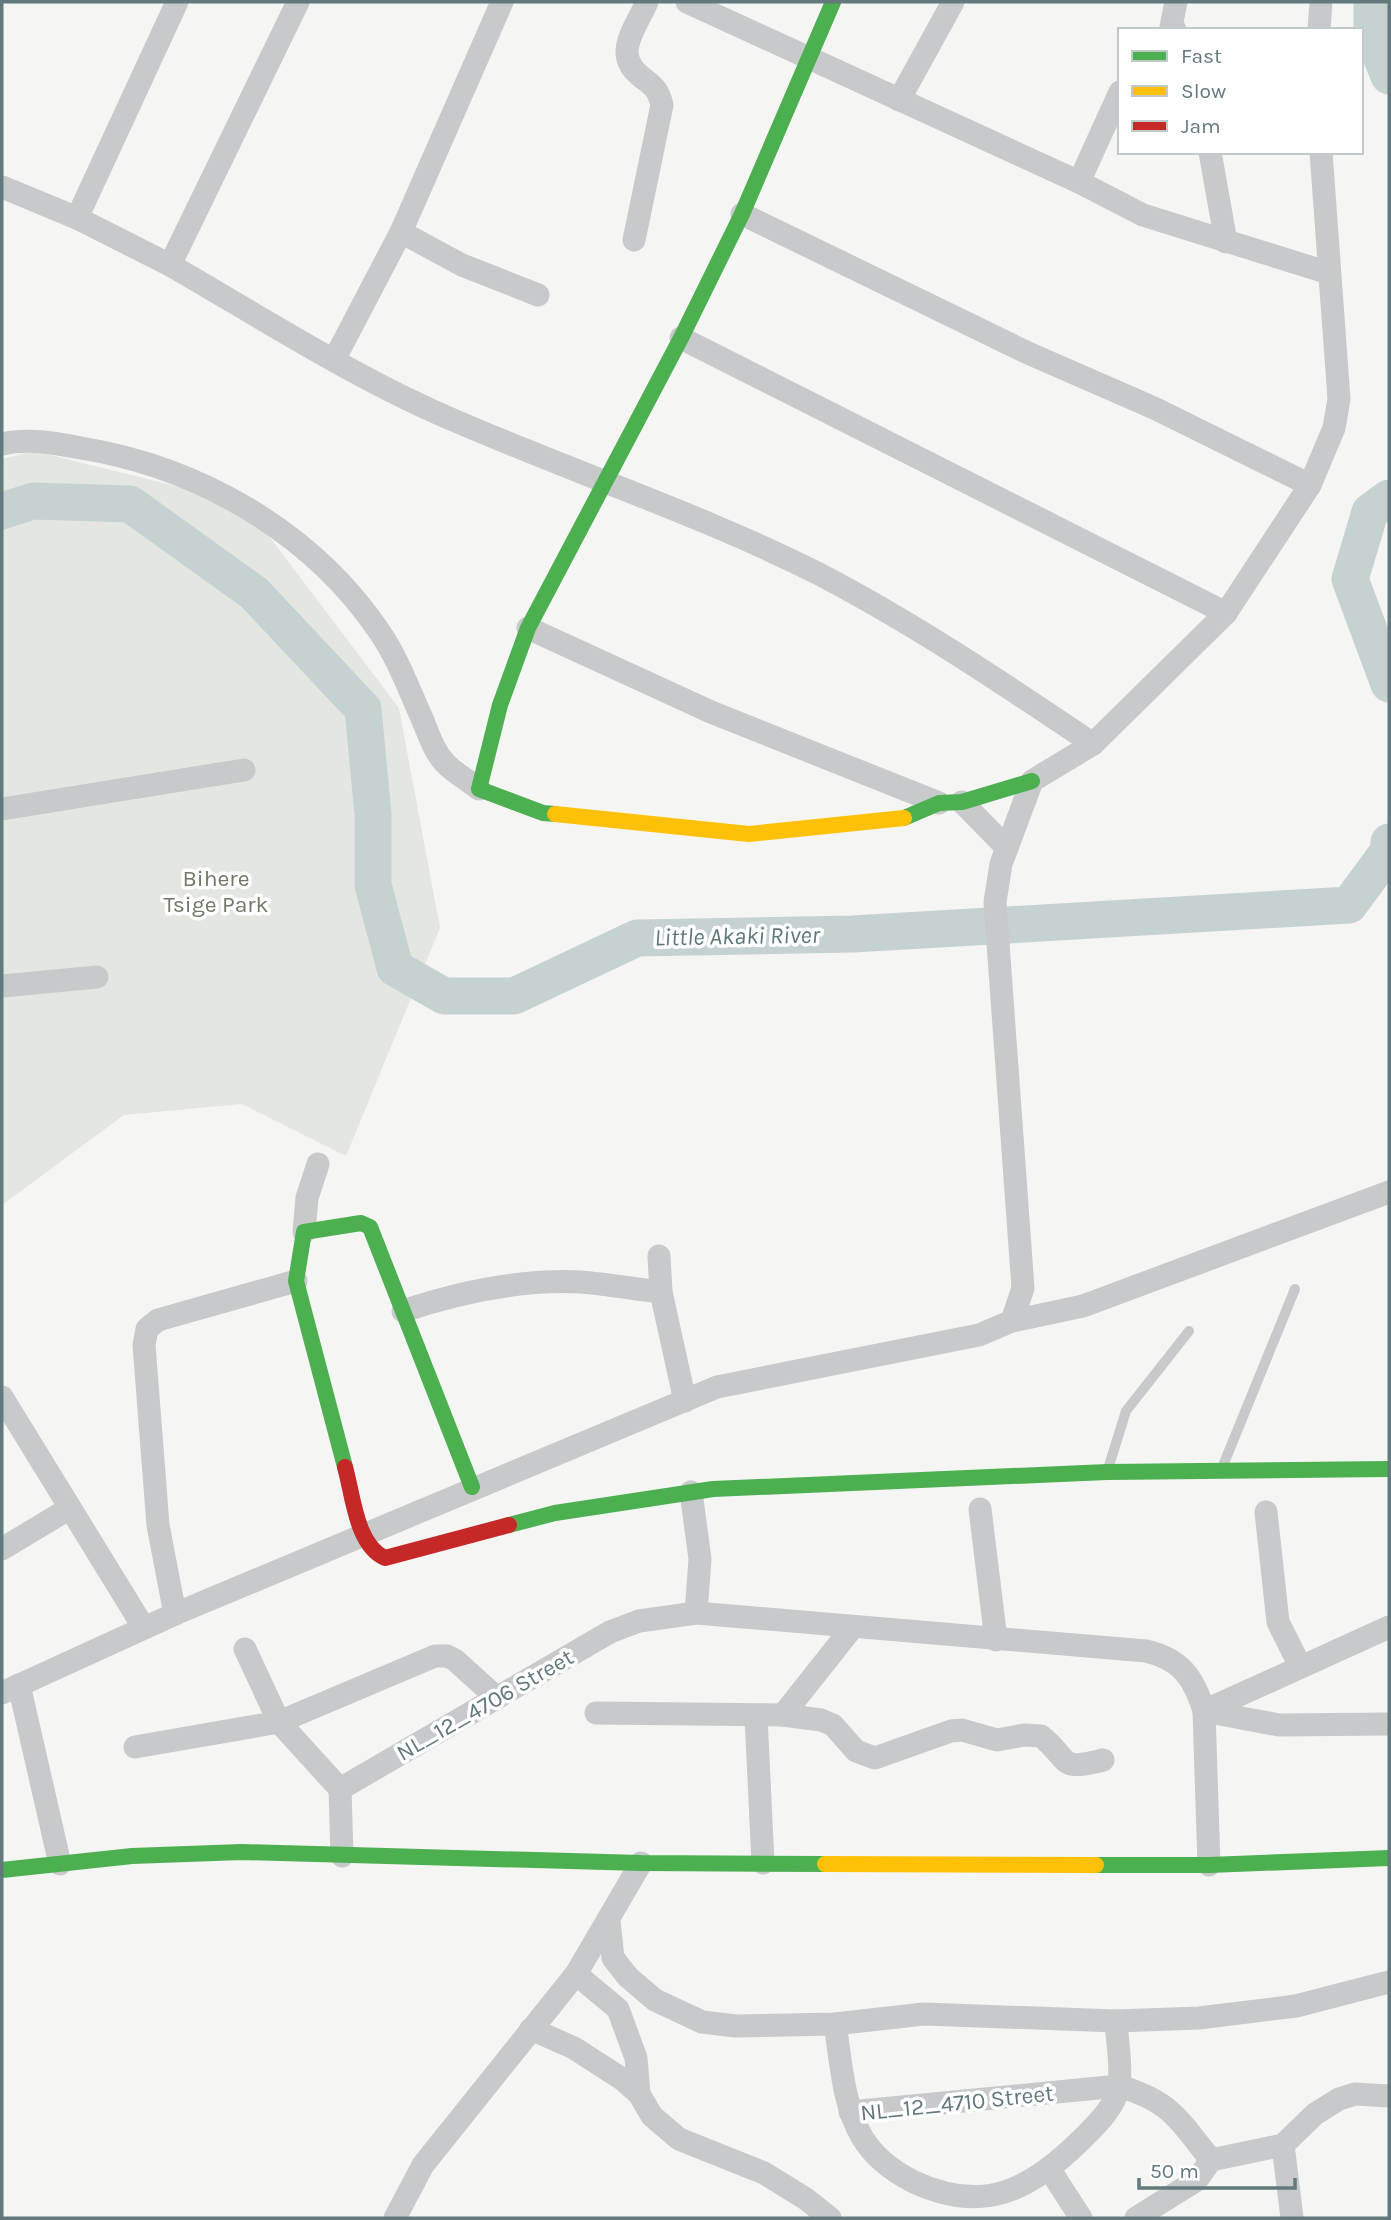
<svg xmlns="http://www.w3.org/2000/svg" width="1391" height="2220" viewBox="0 0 1391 2220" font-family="Karla,sans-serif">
	<rect width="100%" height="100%" fill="#f5f5f4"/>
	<path fill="#e4e7e1" d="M34,451L244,503L399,708L440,928L346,1156L242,1104L124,1115L2,1205V459Z"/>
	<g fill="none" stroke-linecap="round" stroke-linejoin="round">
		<g stroke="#c6d2d1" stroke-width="37">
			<path d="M1372,2V34L1389,76"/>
			<path d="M1389,498L1370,512L1350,579L1389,684"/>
			<path d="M2,511L33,501L130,504L254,593L363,709L373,814V885L395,968L444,996H514L637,938L853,934L1349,905L1388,852L1389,842"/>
		</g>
		<g stroke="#c7c9ca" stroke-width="10">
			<path d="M1222,1468L1295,1289"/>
			<path d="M1108,1469L1126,1411L1189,1331"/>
		</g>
		<g stroke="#c7c9ca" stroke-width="23">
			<path d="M298,2L170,265C264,319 358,380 458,422C578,474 702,515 819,574C915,624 1004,684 1093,744"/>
			<path d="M687,2L1079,182L1143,215L1329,273"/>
			<path d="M1175,30L1171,27L1176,2"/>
			<path d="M1319,30L1321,2"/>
			<path d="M899,100L953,2"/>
			<path d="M1210,152L1226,242"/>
			<path d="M1079,182L1120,92"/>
			<path d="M2,187L77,218"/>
			<path d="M742,214L1028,353L1154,408L1310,485"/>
			<path d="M401,232L462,265L538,295"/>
			<path d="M634,240L662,105C659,92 655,87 644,79C611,56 634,31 647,2"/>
			<path d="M170,265L77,218L177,2"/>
			<path d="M681,338L1226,613"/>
			<path d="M334,360L401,232L502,2"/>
			<path d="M2,444C28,438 54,443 81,448C198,467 311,531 379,631C397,657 408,687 421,716C428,732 433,750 445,763C454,773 468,780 479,789"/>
			<path d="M528,628L711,712L939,803"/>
			<path d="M962,802L1007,848"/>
			<path d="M2,809L244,770"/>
			<path d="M2,986L97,977"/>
			<path d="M304,1232L307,1198L318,1164"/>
			<path d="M659,1256L661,1292L685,1401"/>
			<path d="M403,1311C460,1292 519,1279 580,1282C607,1284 634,1289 661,1292"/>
			<path d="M1012,1321L1023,1288L995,902L1001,864L1032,781L1093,744L1226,613L1310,485L1334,428L1339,399L1321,152"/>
			<path d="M2,1397L144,1628"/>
			<path d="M691,1492L700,1559L696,1613"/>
			<path d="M980,1509L996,1640"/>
			<path d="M1266,1512L1278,1622L1300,1666"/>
			<path d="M2,1549L70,1508"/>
			<path d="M175,1614L158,1525L144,1345L147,1329L158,1320L296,1281"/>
			<path d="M245,1649L279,1722L340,1789"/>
			<path d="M19,1685L60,1864"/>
			<path d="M2,1693L175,1614L717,1387L979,1335L1012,1321L1083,1306L1389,1192"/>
			<path d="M1204,1711L1389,1627"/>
			<path d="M1204,1711L1279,1725L1389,1724"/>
			<path d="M596,1713L783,1715L852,1628"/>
			<path d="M783,1715L821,1720L833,1725L856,1751L875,1758L951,1731L962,1730L997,1740L1024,1735L1041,1736C1071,1760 1057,1772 1103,1760"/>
			<path d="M756,1716L763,1863"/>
			<path d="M135,1747L279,1722L435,1656H447L455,1660L497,1698"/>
			<path d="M342,1856L340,1789L610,1632L639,1621L696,1613L1146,1651C1181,1659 1194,1678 1204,1711L1209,1865"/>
			<path d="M609,1921L613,1958L628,1977L655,2000L702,2022L736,2026L835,2024L924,2014L1116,2021L1199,2018L1296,2006L1389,1982"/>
			<path d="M576,1974L618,2009L636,2058L639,2094"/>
			<path d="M835,2024C841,2062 843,2104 862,2137C874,2157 894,2172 914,2182C983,2214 1029,2191 1080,2141C1095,2126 1116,2107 1119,2085C1122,2065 1117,2041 1116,2021"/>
			<path d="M531,2029L574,2048L622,2079L639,2094L652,2116L679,2139L764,2173L806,2199L830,2218"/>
			<path d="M850,2112L1119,2086C1172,2102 1178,2119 1211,2160"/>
			<path d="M1283,2145L1292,2218"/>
			<path d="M1050,2170L1081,2218"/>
			<path d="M395,2218L423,2165L576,1974L641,1863"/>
			<path d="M1136,2218L1197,2180L1211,2160L1283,2145L1315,2114L1339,2099L1355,2094L1389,2096"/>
		</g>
		<g stroke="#4caf50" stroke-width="16">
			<path d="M555,814L543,813L479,789L500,705L528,628L681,338L742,214L833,2"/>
			<path d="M904,818L939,803L962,802L1032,781"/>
			<path d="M345,1467L296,1281L304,1232L361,1223L370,1227L472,1487"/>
			<path d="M509,1525L555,1513L713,1489L1107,1472L1389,1469"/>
			<path d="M1096,1865H1209L1389,1858"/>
			<path d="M2,1870L132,1856L242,1852L641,1863L825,1864"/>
		</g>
		<g stroke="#ffc107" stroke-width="16">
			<path d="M555,814L749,834L904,818"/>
			<path d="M825,1864L1096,1865"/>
		</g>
		<path stroke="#c62828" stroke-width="16" d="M345,1467C353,1495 356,1545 385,1558L509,1525"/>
	</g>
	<g text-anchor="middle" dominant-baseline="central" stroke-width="7" stroke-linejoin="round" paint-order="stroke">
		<g font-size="23" fill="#6f7965" stroke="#fff">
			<text x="216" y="878">Bihere<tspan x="216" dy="26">Tsige Park</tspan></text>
		</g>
		<g font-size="23" fill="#63797c" stroke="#fff">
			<text transform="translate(485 1705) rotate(-30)">NL_12_4706 Street</text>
			<text transform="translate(957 2103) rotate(-6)">NL_12_4710 Street</text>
		</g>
		<g font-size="24" font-style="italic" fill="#5e7877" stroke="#fff">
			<text transform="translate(737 936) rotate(-1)">Little Akaki River</text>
		</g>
	</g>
	<rect width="1391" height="2220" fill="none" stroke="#63797c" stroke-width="7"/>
	<rect x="1118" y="28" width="245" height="126" fill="#ffffff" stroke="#c1c9cb" stroke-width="2"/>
	<rect x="1132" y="51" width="35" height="10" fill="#4caf50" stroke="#c1c9cb" stroke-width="2"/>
	<text x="1181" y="63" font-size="21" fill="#63797c">Fast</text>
	<rect x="1132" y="86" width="35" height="10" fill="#ffc107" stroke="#c1c9cb" stroke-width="2"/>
	<text x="1181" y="98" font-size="21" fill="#63797c">Slow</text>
	<rect x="1132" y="121" width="35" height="10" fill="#c62828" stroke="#c1c9cb" stroke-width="2"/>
	<text x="1181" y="133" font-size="21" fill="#63797c">Jam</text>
	<path d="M1139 2178v10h156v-10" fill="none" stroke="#63797c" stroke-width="3.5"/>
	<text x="1150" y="2178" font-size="21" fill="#63797c" stroke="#ffffff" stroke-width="5" paint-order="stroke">50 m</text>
</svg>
